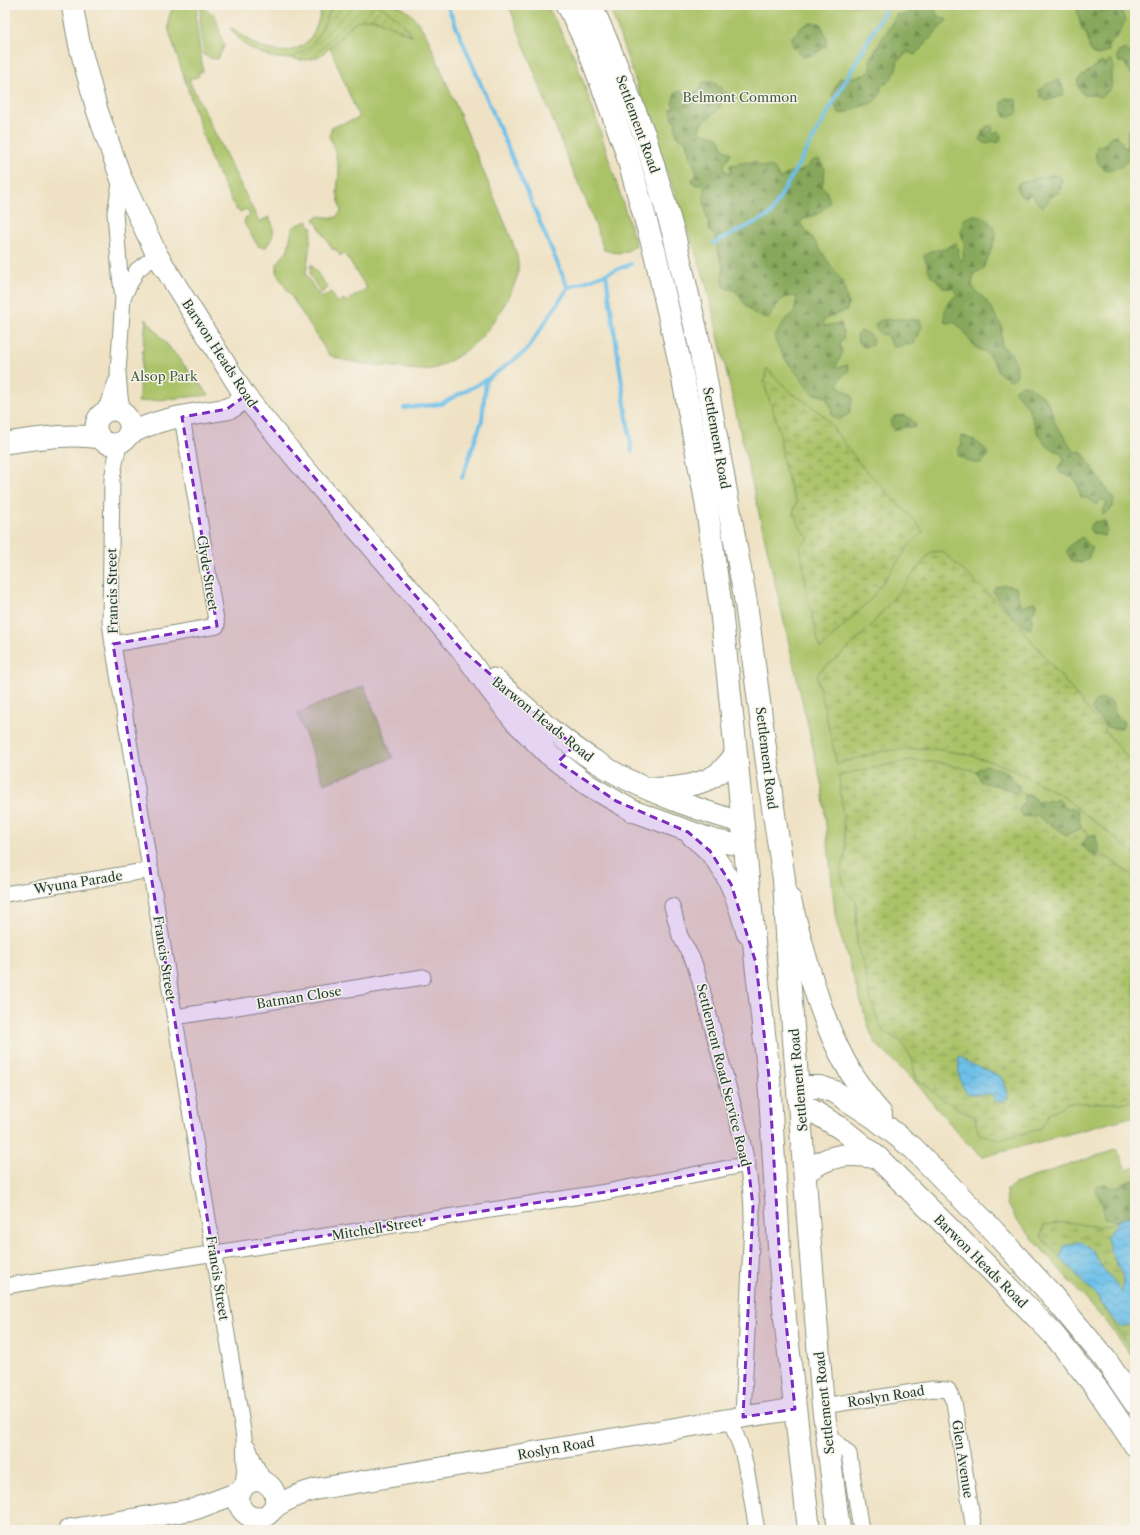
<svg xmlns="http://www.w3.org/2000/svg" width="1140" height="1535" viewBox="0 0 1140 1535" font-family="'Libre Caslon Text',serif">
	<defs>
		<pattern id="forest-firs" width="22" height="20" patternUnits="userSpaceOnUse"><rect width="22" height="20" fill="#87a85c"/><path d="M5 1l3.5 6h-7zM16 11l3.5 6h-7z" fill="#6e8a4d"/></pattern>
		<pattern id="wetland-marsh" width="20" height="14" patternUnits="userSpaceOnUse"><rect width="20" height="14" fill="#aac267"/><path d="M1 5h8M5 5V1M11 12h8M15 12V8" fill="none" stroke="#8a9f56"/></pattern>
		<pattern id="garden-furrows" width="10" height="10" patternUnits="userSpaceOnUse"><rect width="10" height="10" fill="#aac267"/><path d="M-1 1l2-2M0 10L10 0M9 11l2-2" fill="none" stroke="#8a9f56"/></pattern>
		<pattern id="water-waves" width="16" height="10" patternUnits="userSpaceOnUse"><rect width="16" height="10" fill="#6dc0e9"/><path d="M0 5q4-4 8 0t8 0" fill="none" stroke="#599dbe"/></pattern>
	</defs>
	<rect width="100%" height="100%" fill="#f7f3e8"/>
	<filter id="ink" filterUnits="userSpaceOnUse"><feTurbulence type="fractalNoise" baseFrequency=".025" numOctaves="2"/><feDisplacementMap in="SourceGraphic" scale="8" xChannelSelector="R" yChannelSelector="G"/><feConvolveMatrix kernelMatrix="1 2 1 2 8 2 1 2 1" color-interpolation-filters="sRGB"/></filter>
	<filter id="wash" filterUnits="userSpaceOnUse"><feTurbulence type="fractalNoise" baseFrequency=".012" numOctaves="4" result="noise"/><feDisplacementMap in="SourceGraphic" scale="16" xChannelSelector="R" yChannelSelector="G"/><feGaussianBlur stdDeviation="0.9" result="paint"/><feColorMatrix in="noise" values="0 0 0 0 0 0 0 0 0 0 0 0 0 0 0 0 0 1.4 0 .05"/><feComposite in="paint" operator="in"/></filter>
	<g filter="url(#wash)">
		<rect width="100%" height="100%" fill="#efe2c4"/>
		<g fill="#aac267" stroke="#64804e">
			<path d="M176,5H198L196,21L203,71L198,73L199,76L189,80L259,222L269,217C276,229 274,238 265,248L258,246L244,223L245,218L250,215L246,209L240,212L236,209L210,157L169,31C168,21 168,12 176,5Z"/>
			<path d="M323,5H333C326,18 322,32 314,44C297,67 267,59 247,46C240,41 235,34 230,28L234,29C241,34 249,41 257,45C278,55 302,55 314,32C318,24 320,14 323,5Z"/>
			<path d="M376,5C382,5 390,4 395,5C411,9 419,24 427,36L510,235C514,247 520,260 518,273C515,289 495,322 484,334C474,346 447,366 431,369C420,371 406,369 395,367C373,365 350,364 329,355L277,274V264L288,249L292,229L297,225L308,221L309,226L312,227L306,275L321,298L331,292L338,303L344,299L346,302L367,288L344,253L340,256L336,249L333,250L314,219L318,216L335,218L341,212L337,192L339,171L334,147L329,136L332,127L359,118L330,47C333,44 338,41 341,37C346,31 349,25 356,21C373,13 396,28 411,36L381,7Z"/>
			<path d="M507,5H547L574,56L595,115L636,245C624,255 619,254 604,250L589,207L568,160L511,11Z"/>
			<path d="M609,5H1135V1116L983,1157L963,1139L916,1083L876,1044L870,1031L836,921L822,787L706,283Z"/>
			<path d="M201,7L215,15L224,46L218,59L210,58L204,55L200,21Z"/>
			<path d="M311,264L328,288L321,293L310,275Z"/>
			<path d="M146,319L209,395L138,402Z"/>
			<path d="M364,686L393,758L324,784L297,713Z"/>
			<path d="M1115,1150L1119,1153L1126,1170L1135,1167V1360L1112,1329L1018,1222L1007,1203L1006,1191L1014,1184L1053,1170Z"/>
		</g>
		<g fill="url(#forest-firs)" stroke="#537248">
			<path d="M904,5H933L937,15L947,20L915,55L908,52L898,60C896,72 892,81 881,86C880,104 870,103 856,108C848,111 848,114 838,113L832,94L840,78C851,77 863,78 871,70L870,60L897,14L904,16L908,11Z"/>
			<path d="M1083,5L1091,7L1096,12L1106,10L1108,5H1123L1122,11L1125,21L1119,34L1108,46L1109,51L1096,56C1085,47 1091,43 1086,33C1085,32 1083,30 1082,28C1079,23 1079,15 1077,10Z"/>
			<path d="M810,23H820L827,38L826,46L813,55L803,57L793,47L792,37L801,27Z"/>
			<path d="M1125,49L1135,58V74L1131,75L1124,62H1119L1117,56L1118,52Z"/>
			<path d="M1110,59C1117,66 1111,71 1111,79C1111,83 1112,86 1110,90L1100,97L1095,95H1084C1071,78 1080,78 1092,69C1097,65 1098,64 1103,62L1105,64Z"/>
			<path d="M1059,80L1064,90L1063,95L1046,101L1041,97L1039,90L1047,84Z"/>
			<path d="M703,82H713L728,94L727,98L720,100V108L700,125V132C713,137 720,132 723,148L731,153L724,165L725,172L731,173L730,165L755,161L760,166L773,167L780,179L790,172C807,175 805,161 819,159L825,169L822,187L826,190L830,202C823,211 815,216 803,219L800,223L811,236L843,283L848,303L847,310L829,317L823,321L824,326L841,323L844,337L840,343L842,354L836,366L838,368L847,365L849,370L841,378L838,383L842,390L848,392L853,398L849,414L838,420L832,415L831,407L826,397L811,393L795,371L784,358L774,338C782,327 780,322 794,313L797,297C779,294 777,307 768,319C752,317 744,303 736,291L728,289L724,287L722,276L724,269L718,252L715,235L710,232C708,218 702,203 705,189L701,185L693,184L692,179L696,177C697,169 693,163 689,157L690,152L685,140L677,136L675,126L677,123L673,120L671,109L675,107L672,104L675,93L680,91C686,95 693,92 699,90Z"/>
			<path d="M1006,98L1016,100C1019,113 1020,115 1005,117L1002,108V101Z"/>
			<path d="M991,125L993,128L992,132L994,134L997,131L1000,132L1001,138L998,143L993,141L986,144L979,139L986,127Z"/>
			<path d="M1135,127V159C1128,158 1126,162 1122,166C1118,169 1111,169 1106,170C1097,163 1093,158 1097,147L1106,144L1110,137L1116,135L1121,140L1123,147L1127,148L1128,130Z"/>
			<path d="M1052,175L1060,176L1062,181L1060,192L1054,195L1043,207L1036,201L1032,194L1026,197L1019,194L1017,185L1019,183Z"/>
			<path d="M974,215L985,218L993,226L996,235L989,256L985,262L984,269L974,273L972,285L976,292L982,296L988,303L1002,327L1001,346L1010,352L1014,360L1017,372L1016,377L1010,380L998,372L994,363L987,353L975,347L964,331L954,322L945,323C943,307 947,305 957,294L953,288H943L937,280L931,276L924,256L930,251L946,249L955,243L959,250L958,256L961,261L964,257L963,252L965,247L961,233L964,219Z"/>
			<path d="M901,319L920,320L922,326L914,344L893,347L886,334L882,335L877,330L875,324L881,320Z"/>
			<path d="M861,331C869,333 875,337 872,345L864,347L858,342L857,335Z"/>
			<path d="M1025,385L1031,387L1038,394L1045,398L1054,416V422L1075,452L1081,451L1114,500L1112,508L1103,515V511L1107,503L1101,499L1096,505L1090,499L1081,497C1077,481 1076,477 1060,473L1058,467L1064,460L1061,453L1047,446L1038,434L1028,407L1014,391L1019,386Z"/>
			<path d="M905,415L915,423V427H904L893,430L890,422L895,416Z"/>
			<path d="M962,436C971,437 986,447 988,455C980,470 969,461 958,456V447L963,445L960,440Z"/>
			<path d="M1105,521L1107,529L1105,536L1092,533L1089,528L1094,522Z"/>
			<path d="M1082,537L1092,549L1088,559L1081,563L1073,562L1067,553L1069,546Z"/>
			<path d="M1004,585L1016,587C1018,594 1018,600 1022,606L1034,602L1037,604L1032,614V622L1030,629C1020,626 1020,619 1010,616C1008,606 997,601 993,591L996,587Z"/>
			<path d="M1103,699L1111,701L1116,715L1123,721L1124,725L1120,729L1106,727L1092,710L1095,701Z"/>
			<path d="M985,765L1006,771L1020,787L1018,791L1014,794L1006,788L981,782L976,771Z"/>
			<path d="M1029,794L1035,798L1037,802L1052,800L1058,798L1064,808H1073L1078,811L1081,828L1065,836C1054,826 1038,818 1023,816L1019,809L1024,801L1025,795Z"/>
			<path d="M1090,835H1095L1100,853L1094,857L1081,846L1087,837Z"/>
			<path d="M1135,1179V1213L1118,1221L1104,1218C1104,1208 1101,1197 1095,1190L1098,1185L1105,1184L1113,1188Z"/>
		</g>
		<g fill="url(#wetland-marsh)" stroke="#64804e">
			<path d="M767,368L774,376L793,394L809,404L825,417L859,463L916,522L923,532L909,546L871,599L820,649L807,593L800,546L809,538L803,532L793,513L797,502L792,493L783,462L780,433L764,383Z"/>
			<path d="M942,551L1009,613L1135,767V854L1060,794L1005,766L966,754L927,748L883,751L837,764L817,677L820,671L842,654L870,627L931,552Z"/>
			<path d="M911,760L941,763L976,771L981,782L1006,788L1014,794L1018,791L1025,795L1024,801L1019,809L1023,816L1032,817L1036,816L1058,829L1065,836L1081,828L1088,832L1087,837L1081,845L1096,858L1104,855L1135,877V1100L1121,1103H1067L1049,1114L1041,1129L999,1139L979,1134L974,1117L943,1100L925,1085L916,1081L912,1059L901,1041L882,1031L871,1002L864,966L857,945L856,901L845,890L841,873L846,850L839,775Z"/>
			<path d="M1135,1213V1354L1111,1320L1097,1296L1041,1237L1044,1225L1066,1222L1097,1227L1110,1224Z"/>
		</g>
		<path fill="url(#garden-furrows)" stroke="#64804e" d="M333,5H376C391,11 404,21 412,36C399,30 385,21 372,19C341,14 333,72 291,58C319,48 320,28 333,5Z"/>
		<g fill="url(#water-waves)" stroke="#467e8e">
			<path d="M959,1056L969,1063L1000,1076L1004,1084L1008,1098L1003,1101H995L992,1094H968C958,1083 958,1070 959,1056Z"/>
			<path d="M1135,1213V1323L1121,1328L1114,1321L1097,1296L1060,1258L1064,1246L1081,1241L1093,1251L1101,1266L1122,1292L1123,1277L1110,1250L1107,1236L1118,1221Z"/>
		</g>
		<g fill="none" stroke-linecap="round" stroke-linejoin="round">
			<g stroke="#6dc0e9" stroke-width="4">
				<path d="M447,5L568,288L631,264"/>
				<path d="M714,243L770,215L888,5"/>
				<path d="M606,274L632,452"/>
				<path d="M404,408L441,404L486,380L526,351L568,288"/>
				<path d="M462,478L482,420L486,380"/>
			</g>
		</g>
	</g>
	<g filter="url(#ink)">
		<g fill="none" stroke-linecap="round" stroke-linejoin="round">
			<g stroke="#87907c" stroke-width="17">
				<g id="street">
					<path d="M121,178L115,213L120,276L123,297L118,373L120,397L123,413"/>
					<path d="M123,297L137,270L157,255"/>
					<path d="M105,411L116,382"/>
					<path d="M120,442L116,458L112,479L110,622L113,644L244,1437L245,1466L243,1487"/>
					<path d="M113,644L217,626L182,417"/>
					<path d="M5,894L151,870"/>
					<path d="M672,906L680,936L693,960L699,978C709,1015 719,1053 729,1090C741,1134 753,1177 752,1222L743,1417"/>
					<path d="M175,1017L423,977"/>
					<path d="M5,1286L606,1192L748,1164"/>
					<path d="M823,1406L933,1389L948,1390L954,1402L974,1530"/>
					<path d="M732,1419C732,1431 739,1439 742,1451C749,1477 752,1504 757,1530"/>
					<path d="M826,1433L849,1454L861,1530"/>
					<path d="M248,1447L255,1464L265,1483"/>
				</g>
			</g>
			<g stroke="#87907c" stroke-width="23">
				<g id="secondary">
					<path d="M72,5L80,47L97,110L121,178L157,255L245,396L299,462L461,649L490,689L514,720L548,754L588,785L633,811L713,840L733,844H745"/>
					<circle cx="113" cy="427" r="17"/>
					<path d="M128,435C160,417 191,415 227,409L234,406L245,396"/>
					<path d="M5,443C37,439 68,433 100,438"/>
					<path d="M494,679C526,707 558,738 595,761C640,790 692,808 743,823"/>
					<path d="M650,788C672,789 706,786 722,770C727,765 732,759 736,753"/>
					<path d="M692,836C698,841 705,846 710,852C731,876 739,904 747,933"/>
					<path d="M274,1508C283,1482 249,1470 240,1493C234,1508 250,1522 264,1517C270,1514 273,1508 278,1505C291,1497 303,1493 317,1489L743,1417L795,1409"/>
					<path d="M69,1530L195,1509L240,1492"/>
				</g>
			</g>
			<g stroke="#87907c" stroke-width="24">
				<g id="primary">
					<path d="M790,900C810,975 827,1054 881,1114"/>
					<path d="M798,1087H820L835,1092L875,1118L913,1148L988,1225L1050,1293L1105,1359L1135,1403"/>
					<path d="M800,1103L842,1129L878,1158L990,1269L1054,1335L1098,1390L1135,1445"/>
					<path d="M805,1173C828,1154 850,1152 878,1158"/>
				</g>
			</g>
			<g stroke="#87907c" stroke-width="24">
				<g id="highway">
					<path d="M568,5L587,45L625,147L655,253L681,368L706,501L721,609L736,753L756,963L769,1077L780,1264L785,1318L809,1530"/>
					<path d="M591,5L607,42L644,134L674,235L700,347L746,603L772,801L784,879L790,989L813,1282L823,1406L839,1530"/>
				</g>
			</g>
			<use href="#street" stroke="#fff" stroke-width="15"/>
			<use href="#secondary" stroke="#fff" stroke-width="21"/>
			<use href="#primary" stroke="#fff" stroke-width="22"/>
			<use href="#highway" stroke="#fff" stroke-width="22"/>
		</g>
	</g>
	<path fill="#7b2cbf" fill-opacity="0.2" stroke="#7b2cbf" stroke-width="3" stroke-dasharray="8 5" stroke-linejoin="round" d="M245,396L461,649L574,746L558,762L616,801L688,832L710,851L731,884L756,963L769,1077L780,1264L795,1409L743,1417L753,1206L748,1164L606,1192L213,1253L113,644L217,626L182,417L227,409Z"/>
	<g text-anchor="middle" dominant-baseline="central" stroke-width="3" stroke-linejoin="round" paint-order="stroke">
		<g font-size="13" fill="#425e41" stroke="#f7f3e8">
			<text x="740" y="97">Belmont Common</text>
			<text x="164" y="376">Alsop Park</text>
		</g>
		<g font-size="13" fill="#1f3d34" stroke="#f7f3e8">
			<text transform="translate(638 124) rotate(70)">Settlement Road</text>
			<text transform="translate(220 353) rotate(57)">Barwon Heads Road</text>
			<text transform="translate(717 438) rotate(80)">Settlement Road</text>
			<text transform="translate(208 573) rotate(81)">Clyde Street</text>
			<text transform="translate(112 591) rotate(-91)">Francis Street</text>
			<text transform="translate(543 719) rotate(39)">Barwon Heads Road</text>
			<text transform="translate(767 758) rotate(83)">Settlement Road</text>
			<text transform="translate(78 882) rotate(-9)">Wyuna Parade</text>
			<text transform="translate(165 958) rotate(81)">Francis Street</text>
			<text transform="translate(299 997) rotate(-9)">Batman Close</text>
			<text transform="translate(724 1075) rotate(76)">Settlement Road Service Road</text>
			<text transform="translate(798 1080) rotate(-95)">Settlement Road</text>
			<text transform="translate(377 1228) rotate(-9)">Mitchell Street</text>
			<text transform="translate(981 1261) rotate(45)">Barwon Heads Road</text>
			<text transform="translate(218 1278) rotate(81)">Francis Street</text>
			<text transform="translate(886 1396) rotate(-9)">Roslyn Road</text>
			<text transform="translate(824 1403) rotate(-96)">Settlement Road</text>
			<text transform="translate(556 1448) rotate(-10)">Roslyn Road</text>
			<text transform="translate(963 1459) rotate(81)">Glen Avenue</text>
		</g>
	</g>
	<rect width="1140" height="1535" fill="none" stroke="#f7f3e8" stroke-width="20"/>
</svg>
